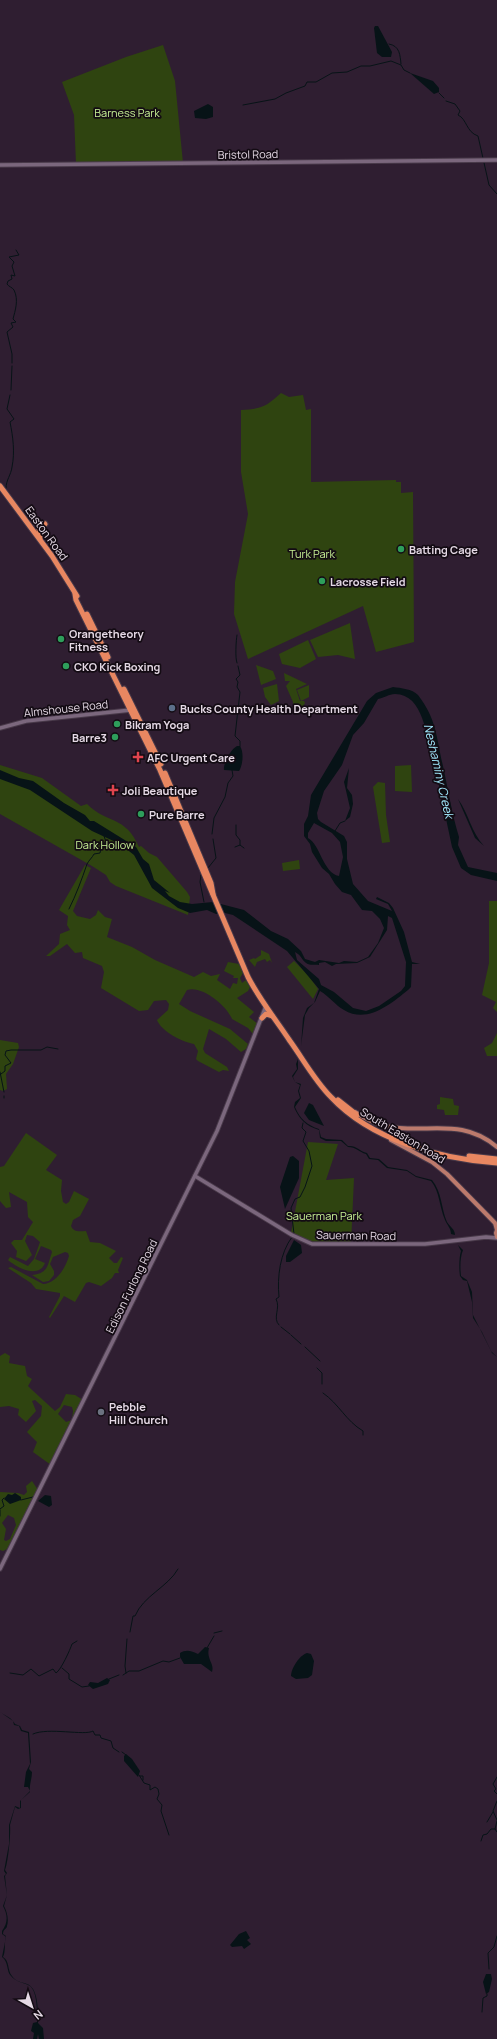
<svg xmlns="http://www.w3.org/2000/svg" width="497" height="2039" viewBox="0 0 497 2039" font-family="Manrope,sans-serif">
	<rect width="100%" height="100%" fill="#2f1e31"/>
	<g fill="#2f4410" fill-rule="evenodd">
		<path d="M163,45L175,81L183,163L76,164L74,115L62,82L126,57Z"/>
		<path d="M281,393L289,397L303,395L306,410L311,409V482L396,480V482H401V493L413,492L414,642L376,652L363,606L248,659L234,614L235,582L248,514L241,472V410C261,409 266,407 281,393Z"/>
		<path d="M350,623L355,659L338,655L318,657L310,640Z"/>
		<path d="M308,640L316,659L300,668L282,664L279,654Z"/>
		<path d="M256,665L273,671L276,679L261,685Z"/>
		<path d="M284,673L307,684L296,689L300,701H304L305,703L301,709L297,708L293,712V702L286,686L290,681H285Z"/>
		<path d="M277,684L279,701L271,705L265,697L263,688Z"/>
		<path d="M309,685V697L301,701L297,690Z"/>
		<path d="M0,765L42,778L81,806L87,804C107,824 125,815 139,847L141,846L149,853L157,857L187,892L190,897L188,915L116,886L110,882L106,875L92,866L0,814Z"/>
		<path d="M411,765L412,792L395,791V766Z"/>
		<path d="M378,782L385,783L386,815L390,842L382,843L373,787Z"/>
		<path d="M299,860L300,869L283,871L282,863Z"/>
		<path d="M85,865L91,868L73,911L77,916L90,919L96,915L98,910L105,917L112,919L107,937L132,947L155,960L194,977L203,972L211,976L220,974L217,980L230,989L233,983L237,984L238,978H233L234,976L224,971L228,962L239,964L243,973L240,978L242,983L246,980L250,987L248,991L237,998L254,1012L249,1017L258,1024L253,1034L248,1028L232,1019C227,1006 202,985 187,990L179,1004L190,1011L230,1029L248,1044L246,1049L241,1052L226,1039L209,1029L203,1049L205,1053L227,1067L229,1071L223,1070L219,1072L198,1061L196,1059L198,1051L194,1044C182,1042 161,1031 157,1020L168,1010L169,1004L166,1000L154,1001L148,1010L139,1011L101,988L104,972L102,966L83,958L82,952L75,953L67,944L50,956H46L59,944L60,934L70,930L67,925L68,916L59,910Z"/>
		<path d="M489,901H497V1012L493,1008L496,1002L482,995L489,963Z"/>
		<path d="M261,950L269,954L272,963L270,960L267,962L265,959L257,962L255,967L249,960L254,958L255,959L261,955Z"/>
		<path d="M294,961L309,976L318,989L313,999L287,967Z"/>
		<path d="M497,1033V1056H487L484,1048L492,1043Z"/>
		<path d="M0,1040L18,1043L19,1047L13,1064L6,1074L7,1089L3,1091L0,1090Z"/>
		<path d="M440,1097L453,1099L454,1105L459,1106L458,1115H445L444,1110L437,1109V1105L440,1104Z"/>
		<path d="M26,1133L57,1155L46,1170L62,1180L61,1191L63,1202L66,1204L69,1202L74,1191L89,1199L80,1216L73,1220L71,1226C74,1233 80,1231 86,1231L90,1242L100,1243L116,1251L109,1258L114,1263H117L121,1257L123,1258L118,1270L119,1273H115L112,1278L101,1286L89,1282L86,1283L75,1302L64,1296L50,1318L49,1317L60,1296V1293L36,1289L31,1283L8,1268L11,1267L43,1284C56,1284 66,1267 69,1256L68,1253L65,1252L53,1257L50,1264L54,1271V1275L49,1281L43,1282L32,1275C48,1273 47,1267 52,1252L51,1250L41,1246L35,1259L45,1263C39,1279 17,1268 8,1260L10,1257L28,1266L34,1259L40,1242L33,1236L27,1235L25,1241L32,1255L26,1261L16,1257L17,1251L11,1243L14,1240H22L33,1222L28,1217L27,1202L9,1192L11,1207L6,1208L0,1201V1167L4,1166Z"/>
		<path d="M308,1142L338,1144L326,1180L354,1178L351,1244L312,1243L291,1233Z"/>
		<path d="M5,1353L10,1356L9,1363L25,1366L27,1376L32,1379L28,1386L31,1389L55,1411L60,1407L66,1394L75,1395L83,1400L51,1465L33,1452L37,1442L27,1432L41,1416L42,1406L35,1400L32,1401L36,1411L26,1422L18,1415L19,1409L9,1406L0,1407V1356ZM64,1405L72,1407L73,1411L72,1420L66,1422L58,1414Z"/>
		<path d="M32,1481L38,1490L7,1549L3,1551L0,1550V1492L18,1493L24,1495L27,1492L26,1486ZM8,1515L14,1518L16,1525L10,1539L6,1541L4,1540L6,1529L2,1523Z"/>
	</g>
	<g fill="#071317" fill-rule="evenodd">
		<path d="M378,26L392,52L391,57H382L377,53L374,28L375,26Z"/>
		<path d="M410,73L433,81L439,88V92L434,94Z"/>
		<path d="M208,104L213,107V117L206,119L195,118L194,111Z"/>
		<path d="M393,687C401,688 412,689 418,695C437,720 436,736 443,766C448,789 452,814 459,837L458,845L468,867L497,873V881L471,875L461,868L452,847L438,781C427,762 431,694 395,694C389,694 384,698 378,699L364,723L353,735L342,765L324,791L317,813L318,819L321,822L344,836L347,842V859L353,884L368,901L392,911L388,904L376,899L377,897L389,903L393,908L404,932L412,962L420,964H412L411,987L408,990C391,1004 367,1024 344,1010C335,1005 329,996 320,991L315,1002L309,1008L305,1015L301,1046L303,1018L307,1008L314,1003L319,989L287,951L233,915L225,913L216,914L207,910L190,913L178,908L152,888L134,855L120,844L92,831L30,790L0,779V770L19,778L33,781L64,803L85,815L90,821H94L136,847L143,859L149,864L154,880L170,893L165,891L169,896L180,902L192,904L213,902L244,910L271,931L288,939L301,951L305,959L315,962L319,960L339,963L344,961L357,962L368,957L378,943L384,928L380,919L372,911L362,910L351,895L342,892L335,884L329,874L322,868L312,852L310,844L304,836V824L308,816L311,795L367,701L376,693ZM314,823L332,833L340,842L343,857L339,876C323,873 320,844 308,838V833ZM388,916L392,918L406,962L405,986L401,991L379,1006L366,1011L353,1008L334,992L321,985L319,979L297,960L295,952C302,956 301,959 306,963C311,966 314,964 319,965V963L325,962L332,966L336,964L357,963L370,957L387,930Z"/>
		<path d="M237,746H240C244,752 243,765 239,771L224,770C223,763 231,749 237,746Z"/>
		<path d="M349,768L347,788L352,795L353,804L350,817L345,821L350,808L344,782Z"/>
		<path d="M458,799C469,814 471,832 484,846L475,838Z"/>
		<path d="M298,1059V1069L293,1077L295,1082L301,1084L299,1091L301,1098L295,1107C300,1119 307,1125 319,1129L321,1137L326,1139L342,1140L348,1146C356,1145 359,1151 367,1153L370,1158L379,1159L388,1167L407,1170L416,1176L432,1180C442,1192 441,1208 447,1222C450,1227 455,1229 455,1235L451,1234C451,1228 447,1225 445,1220C439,1206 440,1192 431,1181L416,1177L407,1171L387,1168L378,1160L369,1159L366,1154C359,1152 356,1147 348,1147L341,1141H326L320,1138L319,1130C306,1126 299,1119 294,1107L295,1102L300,1098L298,1091L300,1085L295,1082L292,1076L297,1069L296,1064Z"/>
		<path d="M309,1103L313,1105L324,1126L309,1120L304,1113Z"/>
		<path d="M293,1156L299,1161V1178L285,1209L280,1187L290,1157Z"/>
		<path d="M294,1240L301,1245L302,1253L290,1262H286V1256Z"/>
		<path d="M458,1245L463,1250C460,1258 460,1267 461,1276L467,1280L472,1292L473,1315L491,1351L497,1357L492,1353L482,1332L473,1318L472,1302L467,1281L463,1280L460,1276C459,1270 459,1257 461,1251Z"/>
		<path d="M15,1493L21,1497V1500L10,1504L4,1499L8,1494L12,1495Z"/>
		<path d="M45,1495L51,1496L52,1505L49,1507L38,1501Z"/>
		<path d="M205,1647L209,1648C206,1659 215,1664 212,1672L201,1664H184L180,1657V1653C186,1649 192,1651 198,1654Z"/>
		<path d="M307,1653L311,1654L314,1661L312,1675L308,1678L296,1679L291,1676C291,1668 300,1655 307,1653Z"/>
		<path d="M107,1678L110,1680L108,1684L93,1689L88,1685L90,1682L98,1683Z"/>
		<path d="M0,1712C6,1716 12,1718 15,1724L20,1726L22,1730L29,1732L31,1762L29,1769L32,1772C32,1779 29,1785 30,1792L21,1800V1808L18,1809L15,1807L10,1825C11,1833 8,1864 5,1870L7,1873L5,1876L7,1895L4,1906C7,1912 9,1919 7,1926C7,1929 3,1929 3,1934L6,1936C4,1943 6,1951 3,1957C10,1961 7,1970 12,1976C16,1982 22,1982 27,1984C39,1988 38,2013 38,2023L43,2028L44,2039H39L38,2034L37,2039H33L34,2033L31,2031L33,2023L37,2022C37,2013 38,1989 28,1985C22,1982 16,1982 11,1976C6,1971 9,1962 2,1957L6,1937L2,1934V1931C8,1923 8,1915 3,1906L7,1895L4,1876L6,1874L4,1871L9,1844V1825L15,1806L20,1808V1801L30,1791L28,1787H24L26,1772L30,1764L28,1733L21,1731L19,1726L14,1725L13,1721Z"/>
		<path d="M126,1754L132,1759L140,1771L138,1777L124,1761V1756Z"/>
		<path d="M246,1931L250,1938L247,1940L251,1944L244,1949L242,1946L232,1947L230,1945L239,1934Z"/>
		<path d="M486,1974H491L492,1979L489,1992L486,1994L483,1982Z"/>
	</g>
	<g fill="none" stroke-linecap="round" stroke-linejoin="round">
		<g stroke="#071317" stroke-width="1">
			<path d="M389,44C400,46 400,55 401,64"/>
			<path d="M439,93L444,98"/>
			<path d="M446,101L455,104L460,111L458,115C467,119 466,132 478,136L489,185L497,194"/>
			<path d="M243,105L275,99L286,93L305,86L307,82H316L332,73L347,72L361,66H370L391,61L401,65L404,70L410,73"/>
			<path d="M12,363V354L7,332L13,327L11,323L16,322L13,319C15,311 19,300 14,290C12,287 9,287 7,284L8,281L12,279L11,275L15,276L12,266L14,262L9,257L19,255L16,250"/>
			<path d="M11,390L12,366"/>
			<path d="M6,488C6,480 11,475 12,467C15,452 13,437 10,422L14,419L7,409L10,395"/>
			<path d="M237,635C236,640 235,659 237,663"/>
			<path d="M238,666L240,675L236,679L238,682L237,687L240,692L235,736L240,741V746"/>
			<path d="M236,825V835L240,840V845"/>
			<path d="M335,831L340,823L345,821"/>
			<path d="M212,834L214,818L225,797L228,783L233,776L232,770"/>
			<path d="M235,847L240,845L244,848"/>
			<path d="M208,868L216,858L213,839"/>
			<path d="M201,875L200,882L204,902"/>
			<path d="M69,909C76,895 82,879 87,864C89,860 92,858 94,854L100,853L101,848H104V843L106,842L104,836"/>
			<path d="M0,1072L4,1092"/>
			<path d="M1,1074L5,1071V1066L11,1063L5,1055L6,1051L11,1050H41L47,1047L58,1049"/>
			<path d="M4,1096V1098"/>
			<path d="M294,1234L291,1208L295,1199L300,1197L305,1187L312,1166L309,1151L303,1141L306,1132L302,1128L303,1123"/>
			<path d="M279,1325C272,1318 281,1308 276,1299L279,1297C277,1277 280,1253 292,1237"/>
			<path d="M281,1327L290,1334"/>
			<path d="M291,1335L301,1344"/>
			<path d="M305,1347L320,1361"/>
			<path d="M317,1368L322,1373V1384"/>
			<path d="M323,1393C339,1404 346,1421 363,1431V1435"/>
			<path d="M21,1500L33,1497"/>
			<path d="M0,1509L4,1506L2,1500L4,1498"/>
			<path d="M0,1510V1516"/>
			<path d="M130,1632L133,1616H135C143,1596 168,1587 178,1569"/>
			<path d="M214,1633L222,1631"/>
			<path d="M207,1648L214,1636"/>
			<path d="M62,1668L69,1674V1679L82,1687L89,1686"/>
			<path d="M10,1673L23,1675L31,1669L39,1676L53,1669L56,1673C61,1670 70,1650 72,1644L77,1641"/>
			<path d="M126,1673L125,1666L127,1639"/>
			<path d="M123,1675L129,1671H139L163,1661L169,1662L180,1658"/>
			<path d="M109,1679L119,1675"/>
			<path d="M33,1734C48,1727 85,1736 93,1731L95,1735H100L101,1738L111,1741L113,1748L119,1752"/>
			<path d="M122,1752L126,1755"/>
			<path d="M139,1775L144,1783L150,1785V1790L155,1787L158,1789L159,1794L157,1799L162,1805L161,1811L169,1835"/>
			<path d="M140,1776H143V1780"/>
			<path d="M497,1777L493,1784L496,1789L494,1791L497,1794"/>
			<path d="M497,1801L493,1811L497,1820"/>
			<path d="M497,1821L495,1829L497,1832"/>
			<path d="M487,1822L493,1812"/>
			<path d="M481,1841L483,1835L487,1834L491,1829H495"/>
			<path d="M489,1969L488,1953L494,1947L497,1936"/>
			<path d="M482,2012L483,1998L487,1996V1994"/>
		</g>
		<g stroke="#483949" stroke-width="5.5">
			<g id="secondary">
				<path d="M0,165L497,160"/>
				<path d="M0,728L26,721L131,710"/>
				<path d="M195,1176L292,1235L312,1244H425L486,1237L497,1238"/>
				<path d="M0,1569L217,1131L266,1006"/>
			</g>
		</g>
		<g stroke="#483949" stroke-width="6">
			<g id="primary">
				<path d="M355,1112C364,1118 374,1123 385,1126C426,1135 460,1116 497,1147"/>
				<path d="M391,1140L432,1162L447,1174L495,1223L497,1230"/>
				<path d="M497,1230L496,1233L497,1237"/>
			</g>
		</g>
		<g stroke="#483949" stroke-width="7">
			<g id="highway">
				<path d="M0,486L52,556L77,596"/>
				<path d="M40,538L39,529L45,524"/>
				<path d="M75,594L76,600L160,770L248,977C260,1000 276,1020 290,1041C303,1059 315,1081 331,1097C371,1140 440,1159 497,1163"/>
				<path d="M87,614L108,657"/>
				<path d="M124,689L161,764"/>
				<path d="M165,773L211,883L213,894"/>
				<path d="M262,1018L266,1014L272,1016"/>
				<path d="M338,1100L357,1115"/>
				<path d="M469,1156L497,1159"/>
			</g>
		</g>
		<use href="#secondary" stroke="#7b677d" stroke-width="3.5"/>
		<use href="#primary" stroke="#bc7a6c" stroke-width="4"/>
		<use href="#highway" stroke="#e88761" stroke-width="5"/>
	</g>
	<g fill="#2e9e5b" stroke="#130b13" stroke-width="1.5">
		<circle cx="401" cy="549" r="4"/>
		<circle cx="322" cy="581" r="4"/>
		<circle cx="61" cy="639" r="4"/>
		<circle cx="66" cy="666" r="4"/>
		<circle cx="117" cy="724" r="4"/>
		<circle cx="115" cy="737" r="4"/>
		<circle cx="141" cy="814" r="4"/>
	</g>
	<circle fill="#5c6f8a" stroke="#130b13" stroke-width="1.5" cx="172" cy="708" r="4"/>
	<g fill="#e0444e" stroke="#130b13" stroke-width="1.5">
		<path d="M136 751h4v4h4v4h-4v4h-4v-4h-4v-4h4z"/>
		<path d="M111 784h4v4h4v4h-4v4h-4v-4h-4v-4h4z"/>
	</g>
	<circle fill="#6b7280" stroke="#130b13" stroke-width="1.5" cx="101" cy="1412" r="4"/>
	<g text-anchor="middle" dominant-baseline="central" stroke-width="3.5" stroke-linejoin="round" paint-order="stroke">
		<g font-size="11" fill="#c6f094" stroke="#130b13">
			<text x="127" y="112">Barness Park</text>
			<text x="312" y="553">Turk Park</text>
			<text x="105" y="844">Dark Hollow</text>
			<text x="324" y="1215">Sauerman Park</text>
		</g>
		<g font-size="11" fill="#e5d9e5" stroke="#130b13">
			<text transform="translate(248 154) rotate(-1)">Bristol Road</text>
			<text transform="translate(47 533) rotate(54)">Easton Road</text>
			<text transform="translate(66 708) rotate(-6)">Almshouse Road</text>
			<text transform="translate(403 1135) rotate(31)">South Easton Road</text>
			<text transform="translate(356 1235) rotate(1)">Sauerman Road</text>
			<text transform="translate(131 1286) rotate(-64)">Edison Furlong Road</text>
		</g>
		<g font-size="11" font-weight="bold" fill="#e5d9e5" stroke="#130b13" text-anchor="start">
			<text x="409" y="549">Batting Cage</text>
			<text x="330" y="581">Lacrosse Field</text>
			<text x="69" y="633">Orangetheory<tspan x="69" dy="13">Fitness</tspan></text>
			<text x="74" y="666">CKO Kick Boxing</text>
			<text x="180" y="708">Bucks County Health Department</text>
			<text x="125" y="724">Bikram Yoga</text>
			<text x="107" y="737" text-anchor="end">Barre3</text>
			<text x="147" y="757">AFC Urgent Care</text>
			<text x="122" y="790">Joli Beautique</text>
			<text x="149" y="814">Pure Barre</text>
			<text x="109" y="1406">Pebble<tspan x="109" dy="13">Hill Church</tspan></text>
		</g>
		<g font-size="12" font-style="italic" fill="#9ee5f9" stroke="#130b13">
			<text transform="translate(439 771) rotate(77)">Neshaminy Creek</text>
		</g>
	</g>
	<g transform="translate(32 2007) rotate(141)" stroke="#130b13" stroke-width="3" paint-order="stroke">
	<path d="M0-3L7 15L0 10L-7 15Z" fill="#e5d9e5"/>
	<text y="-6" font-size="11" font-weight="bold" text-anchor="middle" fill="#e5d9e5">N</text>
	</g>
</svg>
